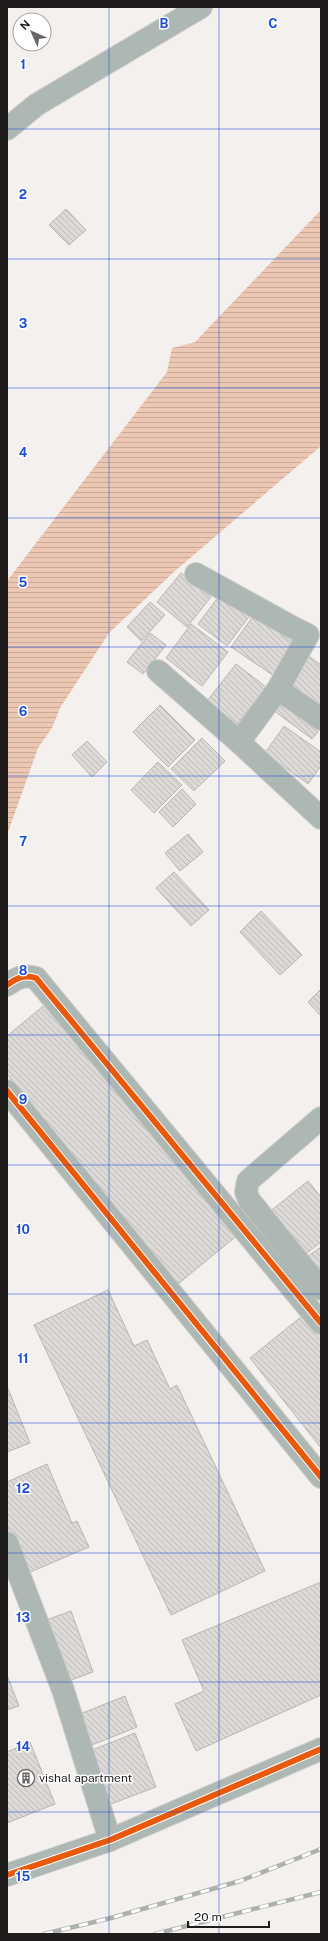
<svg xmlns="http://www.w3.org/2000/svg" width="328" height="1941" viewBox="0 0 328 1941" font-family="'Public Sans',sans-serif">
	<defs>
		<pattern id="water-rules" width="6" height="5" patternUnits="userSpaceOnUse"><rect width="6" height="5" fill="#ecc8b4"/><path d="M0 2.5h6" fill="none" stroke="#caab9a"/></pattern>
		<pattern id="building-back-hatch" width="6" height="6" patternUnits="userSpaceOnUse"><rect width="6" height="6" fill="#dcd9d7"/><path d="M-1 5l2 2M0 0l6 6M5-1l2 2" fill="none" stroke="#bcbab8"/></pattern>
	</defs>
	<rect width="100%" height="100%" fill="#f4f0ee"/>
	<path fill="url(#water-rules)" d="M321,210V446L175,571L109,633L60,708L52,728L38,748L7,835V581L167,372L172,348L195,342Z"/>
	<g fill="url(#building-back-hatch)" stroke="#b9b6b4">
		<path d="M66,209L86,230L69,245L49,225Z"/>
		<path d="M181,573L211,597L187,627L157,602Z"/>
		<path d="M222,592L251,614L227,646L198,624Z"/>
		<path d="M150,602L165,615L141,641L127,627Z"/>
		<path d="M254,615L296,645L274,676L231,647Z"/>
		<path d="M191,624L228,652L202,686L166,658Z"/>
		<path d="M150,633L166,645L143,674L127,662Z"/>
		<path d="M306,654L321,665V713L283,684Z"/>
		<path d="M236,664L266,687L237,724L207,701Z"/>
		<path d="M279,702L318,732L312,739L273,710Z"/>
		<path d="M160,705L195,740L168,767L133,732Z"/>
		<path d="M284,726L321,752V766L308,784L265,753Z"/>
		<path d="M202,738L225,761L194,791L171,769Z"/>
		<path d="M87,741L107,762L92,777L72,755Z"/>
		<path d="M158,762L182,785L154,813L131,790Z"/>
		<path d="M182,789L196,804L173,827L159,812Z"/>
		<path d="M188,834L203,852L180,871L165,853Z"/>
		<path d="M174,872L209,910L191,926L156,888Z"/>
		<path d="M261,911L302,955L280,975L240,932Z"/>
		<path d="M321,989V1016L308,1002Z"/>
		<path d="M48,1002L239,1234L178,1284L7,1074V1036Z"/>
		<path d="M308,1181L321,1197V1242L302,1257L268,1213Z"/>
		<path d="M321,1247V1283L304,1259Z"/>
		<path d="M108,1290L134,1346L147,1340L170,1389L177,1385L265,1571L171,1615L34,1325Z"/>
		<path d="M307,1312L321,1329V1448L250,1358Z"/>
		<path d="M7,1386L30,1443L7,1452Z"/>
		<path d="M47,1464L72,1523L77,1521L89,1547L28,1573L7,1525V1482Z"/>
		<path d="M321,1582V1695L196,1751L175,1704L204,1691L182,1640Z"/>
		<path d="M71,1611L93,1672L60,1684L38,1623Z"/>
		<path d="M7,1675L19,1706L7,1710Z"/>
		<path d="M125,1696L137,1727L87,1747L75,1716Z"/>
		<path d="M135,1733L156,1787L103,1807L82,1754Z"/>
		<path d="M30,1742L55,1804L7,1823V1752Z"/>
	</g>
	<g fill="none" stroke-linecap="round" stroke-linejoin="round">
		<g stroke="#d1cecd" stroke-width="24">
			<g id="minor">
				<path d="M7,129L36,105L201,7"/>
				<path d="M196,574L292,627L308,635L278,689L239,742"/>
				<path d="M158,671L239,742L321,818"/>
				<path d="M278,689L321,719"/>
				<path d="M7,985C17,978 24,974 36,978L321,1323"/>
				<path d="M7,1091L321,1477"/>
				<path d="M321,1118L248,1181L246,1192L249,1200L321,1289"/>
				<path d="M7,1543L63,1690L110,1840"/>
				<path d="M7,1875L110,1840L321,1749"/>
			</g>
		</g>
		<use href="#minor" stroke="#adb7b3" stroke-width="22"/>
		<g stroke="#adb1ae" stroke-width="4.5">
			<g id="rail">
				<path d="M44,1934L111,1918L240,1881L321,1849"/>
				<path d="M155,1934L321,1892"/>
			</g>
		</g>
		<use href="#rail" stroke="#fff" stroke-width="3" stroke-dasharray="9" stroke-linecap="butt"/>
		<g stroke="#fff" stroke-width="8">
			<g id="cycleway">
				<path d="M7,985C17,978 24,974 36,978L321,1323"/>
				<path d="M7,1091L321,1477"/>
				<path d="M7,1875L110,1840L321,1749"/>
			</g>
		</g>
		<use href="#cycleway" stroke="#e8590c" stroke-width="6"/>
	</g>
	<path fill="none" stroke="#1d4ed8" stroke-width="1" stroke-opacity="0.55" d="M109,7V1934M219,7V1934M7,129H321M7,259H321M7,388H321M7,518H321M7,647H321M7,776H321M7,906H321M7,1035H321M7,1165H321M7,1294H321M7,1423H321M7,1553H321M7,1682H321M7,1812H321"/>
	<defs>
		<g id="building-ring" transform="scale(0.9)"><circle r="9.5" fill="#fff" stroke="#6a6665" stroke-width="1.5"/><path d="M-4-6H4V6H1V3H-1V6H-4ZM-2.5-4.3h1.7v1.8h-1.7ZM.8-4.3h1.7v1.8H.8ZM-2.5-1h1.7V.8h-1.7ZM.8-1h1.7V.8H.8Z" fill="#6a6665"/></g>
	</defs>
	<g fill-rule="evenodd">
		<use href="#building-ring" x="26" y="1778"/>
	</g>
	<g text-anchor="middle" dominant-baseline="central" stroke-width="3" stroke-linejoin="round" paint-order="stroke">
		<g font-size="12" fill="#201c1b" stroke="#fff" text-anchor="start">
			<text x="39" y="1778">vishal apartment</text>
		</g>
	</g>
	<g font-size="13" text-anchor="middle" font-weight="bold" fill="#1d4ed8" stroke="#fff" stroke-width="3" stroke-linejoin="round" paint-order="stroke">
		<text x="164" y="28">B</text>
		<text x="273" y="28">C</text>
		<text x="23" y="69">1</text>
		<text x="23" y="199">2</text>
		<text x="23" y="328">3</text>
		<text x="23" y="457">4</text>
		<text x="23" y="587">5</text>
		<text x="23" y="716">6</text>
		<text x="23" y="846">7</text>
		<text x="23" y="975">8</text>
		<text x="23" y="1104">9</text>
		<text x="23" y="1234">10</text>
		<text x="23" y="1363">11</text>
		<text x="23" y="1493">12</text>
		<text x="23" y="1622">13</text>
		<text x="23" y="1751">14</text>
		<text x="23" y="1881">15</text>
	</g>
	<rect width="328" height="1941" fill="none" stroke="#201c1b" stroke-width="16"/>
	<g transform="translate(32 32) rotate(315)"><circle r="19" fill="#ffffff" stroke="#a6a4a4"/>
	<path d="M0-3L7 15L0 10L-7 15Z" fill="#6a6665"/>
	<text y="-6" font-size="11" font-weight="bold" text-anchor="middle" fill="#201c1b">N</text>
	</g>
	<path d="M188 1921v6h81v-6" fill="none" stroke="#201c1b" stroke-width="2"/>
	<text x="194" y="1921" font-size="12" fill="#201c1b" stroke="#ffffff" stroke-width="3" paint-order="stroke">20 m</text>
</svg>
